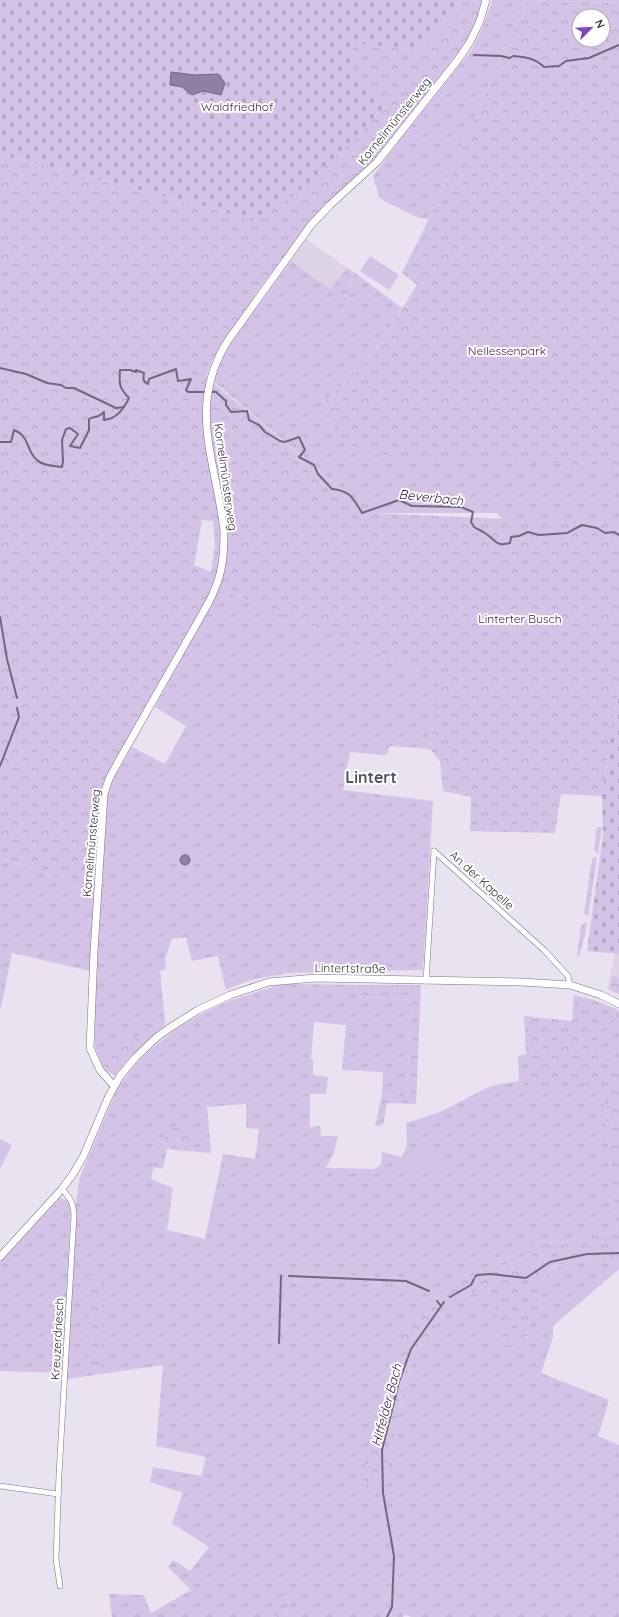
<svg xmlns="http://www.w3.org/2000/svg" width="619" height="1617" viewBox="0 0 619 1617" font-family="Quicksand,sans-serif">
	<defs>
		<pattern id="grass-tufts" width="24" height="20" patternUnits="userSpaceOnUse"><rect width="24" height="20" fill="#d4c3e7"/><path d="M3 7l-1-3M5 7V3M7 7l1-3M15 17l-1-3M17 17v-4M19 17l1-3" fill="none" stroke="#b6a8c7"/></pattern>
		<pattern id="forest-crowns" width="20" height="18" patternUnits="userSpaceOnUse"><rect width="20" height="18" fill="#d4c3e7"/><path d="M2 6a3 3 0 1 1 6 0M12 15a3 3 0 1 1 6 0" fill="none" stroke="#b6a8c7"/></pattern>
		<pattern id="cemetery-stones" width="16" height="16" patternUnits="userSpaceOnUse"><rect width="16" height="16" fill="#d4c3e7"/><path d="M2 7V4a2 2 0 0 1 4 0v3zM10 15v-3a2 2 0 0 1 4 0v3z" fill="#b6a8c7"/></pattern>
	</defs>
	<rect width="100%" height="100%" fill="#e8e2f1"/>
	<g fill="#dcd3e7">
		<path d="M306,239L347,268L330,289L291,261Z"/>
		<path d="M615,954H619V995L607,989Z"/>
	</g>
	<g fill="url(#grass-tufts)" fill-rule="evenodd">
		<path d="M492,0H619V3L528,0L429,219L419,218L384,201L379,197L373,176L399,141L471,51L483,27Z"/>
		<path d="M291,261L330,289L345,303L355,273L402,308L369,361L323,402L550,463L619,469V528L512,530L497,513H370L213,381L218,365L227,348Z"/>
		<path d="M219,589L440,678L430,749L390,746L387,755L350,752L343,790L433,801L423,970L289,973L250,980L226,990L218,956L192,961L186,937L172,939L165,959L166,969L160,971L165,1022L99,1057L95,1047V982L106,801L112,781L132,747L165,764L186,726L155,707Z"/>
		<path d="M597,827L602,828L598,853L594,850Z"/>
		<path d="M595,857H597L588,917L584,913L592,859Z"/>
		<path d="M1,859L34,868L95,896L90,971L12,953L0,1012V863Z"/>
		<path d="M587,922L585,935L579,956H577L581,926Z"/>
		<path d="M281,984L356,985L355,995L411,1000L407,1097L382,1095L383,1072L342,1070L346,1025L314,1022L311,1060H313V1075L328,1077L326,1094H310V1127L320,1126L321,1136H338L334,1152L326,1168L375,1169L381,1164L382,1152L402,1157L407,1145L406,1123L440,1112L491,1086L519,1081L530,1088H570L569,1079H585L603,1086L617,1232L581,1236L563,1242L534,1241L528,1266L499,1261L451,1288L460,1300L486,1285L492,1294L499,1325L526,1341L529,1318L540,1308L538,1285L554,1267L575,1261L619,1263V1269L553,1326V1337L541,1373L609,1400L598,1436L619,1445V1617H411L404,1614L403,1617H286L289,1601L282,1595L273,1617H112L109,1594L144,1595L151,1613L191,1590L168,1567L173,1560L190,1571L209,1547L172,1523L183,1493L150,1482L153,1467L201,1476L206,1457L156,1446L163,1365L67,1379L76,1201L80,1177L118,1087L133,1067L149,1051L177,1028L209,1010L229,1001ZM246,1104V1128L259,1129L255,1159L223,1154L205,1239L167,1230L173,1188L151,1179L158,1145L165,1136L178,1140L175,1150L211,1153L207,1107ZM289,1273L408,1278L429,1293L407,1285L374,1282L289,1280ZM430,1306L445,1313L415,1350L402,1395L386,1475L384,1408L385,1384L391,1378L404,1323L417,1325Z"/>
		<path d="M614,1008L619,1011V1073L600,1058L599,1040L615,1020Z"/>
		<path d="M60,1198L69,1201L71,1207L62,1373L0,1371V1263Z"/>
	</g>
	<g fill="url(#forest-crowns)" fill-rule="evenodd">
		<path d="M464,0H482L477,19L467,40L389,144L368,168L307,226L262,285L221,345L212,361L206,377L370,513L619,524V685L602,796L561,794L555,833L470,831L471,797L443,791L440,762L430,749L439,678L214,587L107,779L95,896L34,868L2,859L0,863V154L222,211L250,221L305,187L369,124L385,106L356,83L352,42L417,50L457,13ZM202,520L213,521L215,545L211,572L194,565Z"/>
		<path d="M528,0L619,3V469L550,463L422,461L360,451L338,436L323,402L369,361L417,285L402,273L429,219ZM579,16H603V40H579Z"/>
		<path d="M347,268L355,273L345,303L342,306L330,289Z"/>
		<path d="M612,976L619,979L617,983L619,984V994L610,989Z"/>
		<path d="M356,985H421L416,1104L387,1103L383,1125L375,1126L382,1095L407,1096L411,1000L355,995Z"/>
		<path d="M574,995L594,1000L614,1008L615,1020L599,1040L600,1058L619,1073V1263L575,1261L554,1266L538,1285L540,1308L529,1319L526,1341L509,1346L492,1339L499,1325L492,1294L486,1285L460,1300L453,1298L451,1287L499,1261L528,1266L533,1241L563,1242L581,1236L617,1232L603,1086L586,1088L585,1079H569L570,1088H530L519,1081L518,1056L526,1054L524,1016L572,1021Z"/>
		<path d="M165,1022L166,1024L130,1057L115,1075C104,1072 104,1067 99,1057Z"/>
		<path d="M167,1127L196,1130L193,1140H178L175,1150L167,1149L163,1169L153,1167L158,1145L165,1136Z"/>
		<path d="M289,1273L408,1278L430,1289L429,1293L407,1285L374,1282L288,1280Z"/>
		<path d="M88,1275L103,1277L101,1368L89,1369Z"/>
		<path d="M440,1301L445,1304V1313L415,1350L402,1395L386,1475L361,1488L372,1428L384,1418L385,1384L391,1378L404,1323L417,1324L430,1306Z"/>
		<path d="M282,1595L289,1601L286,1617H273Z"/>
	</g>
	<g fill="url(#cemetery-stones)">
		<path d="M0,0H464L457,13L417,50L352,43L357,83L385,106L369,124L305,187L276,207L250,221L222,211L0,154Z"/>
		<path d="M619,685V954L587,951L603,835L602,796Z"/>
	</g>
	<g fill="#d4c3e7">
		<path d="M370,256L399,275L389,290L360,271Z"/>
		<path d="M0,1139L12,1145L0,1169Z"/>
		<path d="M407,1147L443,1158L438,1177L401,1166Z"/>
	</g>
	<g fill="#8f7fa2" stroke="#726680">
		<path d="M171,72L195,75L218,74L225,83L221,95L203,91L192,95L182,87L170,85Z"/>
		<circle cx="185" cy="860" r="5"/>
	</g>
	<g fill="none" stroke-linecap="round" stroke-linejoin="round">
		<g stroke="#726680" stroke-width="2">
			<path d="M474,55L501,56L510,58L513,56C525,57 535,58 544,67L559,66L566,61L589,58L619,45"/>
			<path d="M0,368L26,374L47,383L61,385L66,388H74L116,408L124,407"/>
			<path d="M0,442H11L14,430C31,437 25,450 37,460C43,466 54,466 62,467L63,461L62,440L66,429L70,428L78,434L70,446L80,448L89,430V419C94,416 99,418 104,412V420C117,419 124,408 129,398C119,388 119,384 120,370H130L136,372V370L144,373C143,379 143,382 148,384L149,379L176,369L178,381L191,379L186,390L188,392H216L226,401V405L231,412L247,411L249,420L259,425L265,432L280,441L285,442L299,437L305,450L299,457L314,465L318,474L332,489C351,491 353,498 362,513L399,500L412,506L461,507L473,512L471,522L474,527C477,529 482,531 485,533C496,540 495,547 510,543L511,537L519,536L528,532L539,535L567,533L582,525L597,528L605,533L614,532L619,535"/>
			<path d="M0,617L7,659L17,698"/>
			<path d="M0,766L19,717L17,708"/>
			<path d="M289,1276L406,1281L429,1291"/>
			<path d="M475,1277L477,1275L491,1274L526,1278L550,1262L587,1254L619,1253"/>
			<path d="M450,1297L471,1285L474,1279"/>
			<path d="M437,1301L441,1306"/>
			<path d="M279,1343L281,1276"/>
			<path d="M387,1617L392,1607L394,1556L383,1493L382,1450L399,1382L411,1349L444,1302"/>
		</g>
		<g stroke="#787380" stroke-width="6">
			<g id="street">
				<path d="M434,851L544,950L568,976L570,985"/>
				<path d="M426,981L434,851"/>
				<path d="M0,1486L58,1494"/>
				<path d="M60,1586L56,1559L59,1474L74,1215C73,1202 70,1198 62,1189"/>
			</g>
		</g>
		<g stroke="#787380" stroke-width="8">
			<g id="secondary">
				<path d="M114,1086L100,1070L90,1048L94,952L104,794L109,779L117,764L209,602C222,576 224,560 224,531C216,460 186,405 229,339L311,225L330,205L377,162L457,61L470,42L480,21L486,0"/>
				<path d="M0,1257L62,1189L73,1174L83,1157L108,1098L120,1076L136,1057L157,1037L171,1027L198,1010L230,995L269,982L316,978L522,982L570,985L601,995L619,1004"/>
			</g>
		</g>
		<use href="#street" stroke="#fff" stroke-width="5"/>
		<use href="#secondary" stroke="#fff" stroke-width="7"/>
	</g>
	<g text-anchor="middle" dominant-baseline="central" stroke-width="4" stroke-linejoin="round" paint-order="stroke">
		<g font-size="12" fill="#361e4c" stroke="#fff">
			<text x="237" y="106">Waldfriedhof</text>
			<text x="507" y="350">Nellessenpark</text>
			<text x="520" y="618">Linterter Busch</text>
		</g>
		<g font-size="12" fill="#2f2d32" stroke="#fff">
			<text transform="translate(394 121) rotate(-51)">Kornelimünsterweg</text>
			<text transform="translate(226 477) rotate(82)">Kornelimünsterweg</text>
			<text transform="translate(91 843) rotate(-85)">Kornelimünsterweg</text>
			<text transform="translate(482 880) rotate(42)">An der Kapelle</text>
			<text transform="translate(350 968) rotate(1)">Lintertstraße</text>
			<text transform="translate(57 1339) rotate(-87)">Kreuzerdriesch</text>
		</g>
		<g font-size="13" font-style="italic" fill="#341b49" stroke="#fff">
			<text transform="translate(431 497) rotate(6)">Beverbach</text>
			<text transform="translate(386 1405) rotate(-75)">Hitfelder Bach</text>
		</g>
		<g font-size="16" font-weight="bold" fill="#57515d" stroke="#fff">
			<text x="371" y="777">Lintert</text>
		</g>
	</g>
	<g transform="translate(591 28) rotate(66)"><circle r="19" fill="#ffffff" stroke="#acabad"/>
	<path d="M0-3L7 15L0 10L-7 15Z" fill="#8546bb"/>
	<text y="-6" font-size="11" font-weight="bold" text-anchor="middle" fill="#2f2d32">N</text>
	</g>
</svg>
